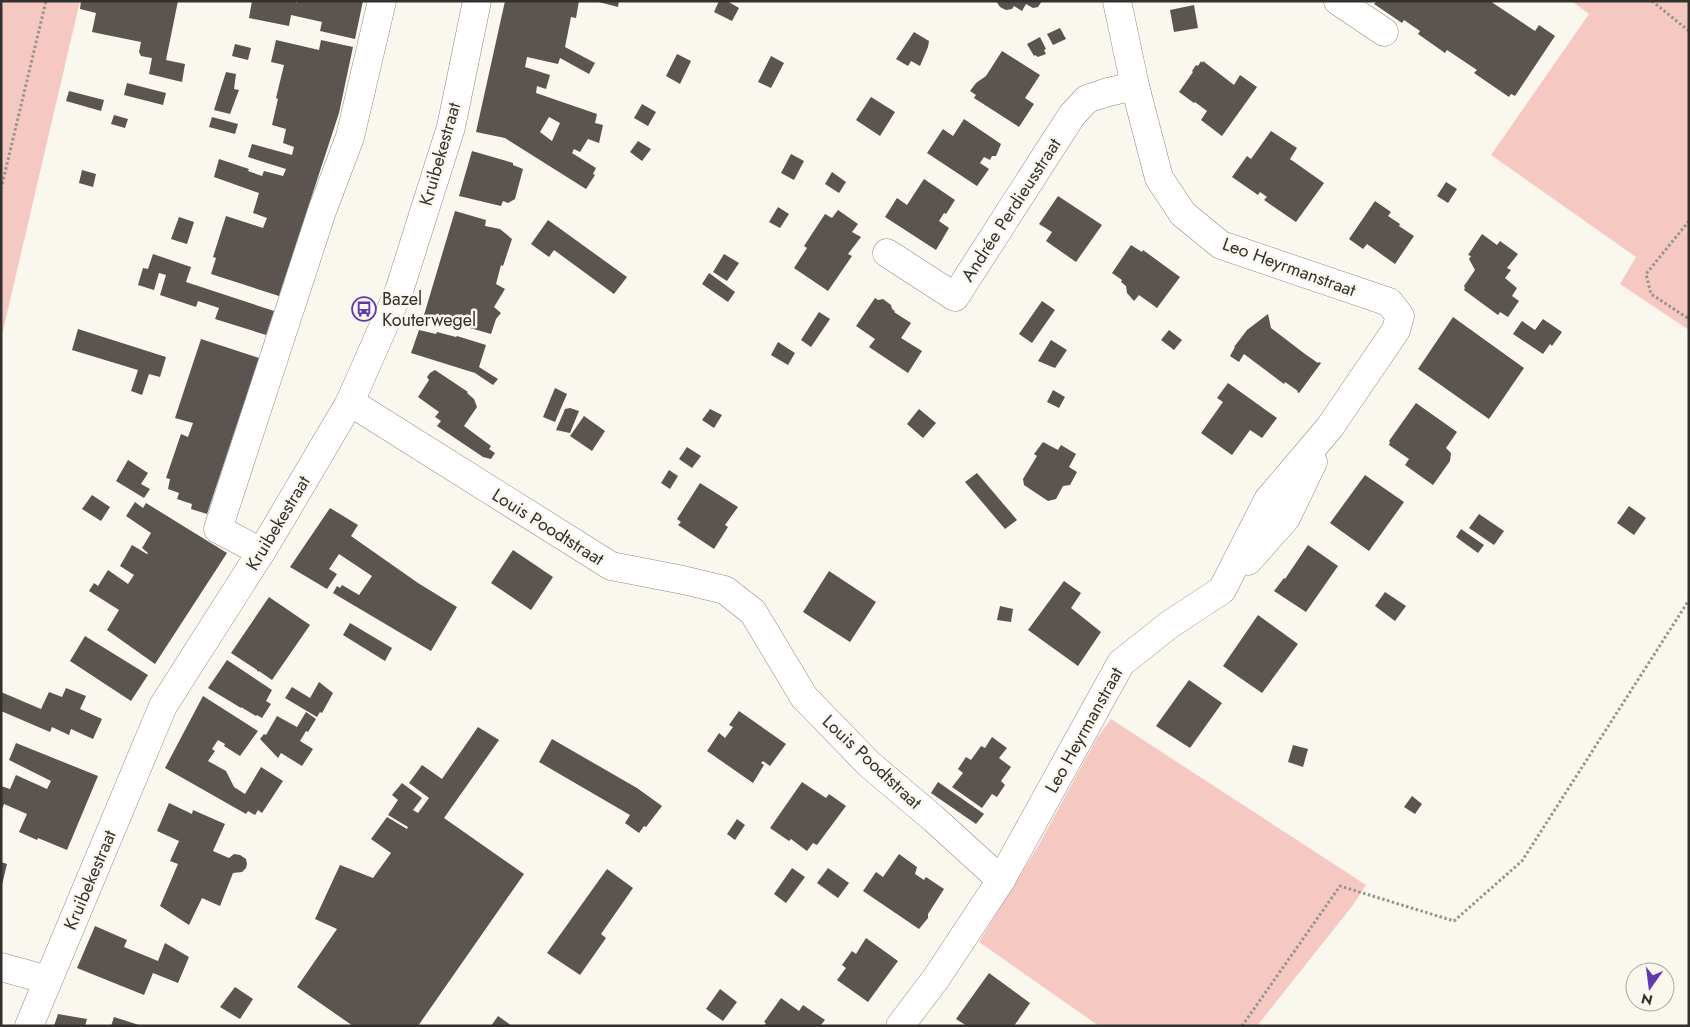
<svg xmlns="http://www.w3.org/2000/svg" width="1690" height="1027" viewBox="0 0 1690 1027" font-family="Jost,sans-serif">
	<rect width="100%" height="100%" fill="#faf7ef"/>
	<g fill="#f6c8c2">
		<path d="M4,1H80L1,339V10Z"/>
		<path d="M1572,1H1689V330L1620,284L1636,257L1491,155L1589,14Z"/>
		<path d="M1111,719L1366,885L1353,905L1257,1026H1099L979,942L1038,846L1097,738Z"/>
	</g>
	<g fill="#5b5450" fill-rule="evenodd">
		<path d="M81,1H178L166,60L185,64L182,82L149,74L152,58L141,56L139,52L141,42L92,32L96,13L80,9Z"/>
		<path d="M252,1H294L297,3V1H363L355,39L320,31L322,22L291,15L289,26L249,18Z"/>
		<path d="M505,1H579L576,18L571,17L565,47L595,63L589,74L560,58L558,64L527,57L525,67L550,75L546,89L537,86L536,93L597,114L595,123L603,125L599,143L588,139L580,152L574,149L572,153L596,168L593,174L595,175L586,189L505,138L476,132ZM549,117L560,123L552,141L540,132Z"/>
		<path d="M595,1H619L618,7Z"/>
		<path d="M719,1H727L739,8L732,21L714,12Z"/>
		<path d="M996,1H1042L1038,7L1033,8L1026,4L1022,11L1014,6L1012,9L1006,10L1000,7Z"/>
		<path d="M1377,1H1490L1535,31L1539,25L1555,36L1515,96L1511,94L1509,97L1474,73L1477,70L1447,50L1445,53L1418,34L1420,31L1404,20L1402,23L1374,4Z"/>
		<path d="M1194,5L1198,28L1174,32L1170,10Z"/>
		<path d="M1060,28L1066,39L1053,45L1047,34Z"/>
		<path d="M914,32L929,41L928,47L920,66L911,61L908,66L896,59Z"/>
		<path d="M1040,37L1046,49L1044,50L1046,54L1038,57L1035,55L1034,56L1027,44Z"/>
		<path d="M276,40L319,50L321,40L353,47L339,113L279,296L211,274L216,258L213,257L226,216L263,228L267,218L253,213L259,193L214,177L219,159L249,169L248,171L262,176L264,171L283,176L286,169L248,157L252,144L292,155L294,147L283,143L286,129L272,125L278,99L276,98L284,65L271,62Z"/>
		<path d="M235,44L251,48L248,60L232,56Z"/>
		<path d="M1002,51L1040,75L1025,98L1034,104L1019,127L974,98L976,95L970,91L976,83L986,76Z"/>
		<path d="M677,54L691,61L680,84L666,76Z"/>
		<path d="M771,56L784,63L771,88L758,82Z"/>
		<path d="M1201,61L1202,63L1203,61L1234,85L1240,75L1257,87L1222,136L1201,120L1207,111L1195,102L1194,103L1179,92L1193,72L1192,71L1196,65L1198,66Z"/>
		<path d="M226,72L236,74L234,89L239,90L230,114L214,110Z"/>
		<path d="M127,83L166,93L163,105L124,95Z"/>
		<path d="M69,91L104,100L101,111L66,101Z"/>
		<path d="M871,97L895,112L880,136L856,120Z"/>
		<path d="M642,104L656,112L648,126L634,118Z"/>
		<path d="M114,115L128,119L125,128L111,124Z"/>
		<path d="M212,117L238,124L235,134L209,127Z"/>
		<path d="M964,119L1001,144L996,156H992L990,160L984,157L980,163L989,169L977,186L927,153L943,129L953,136Z"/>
		<path d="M1271,131L1297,148L1290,159L1324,183L1296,222L1264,200L1267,197L1260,192L1258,195L1232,177L1247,156L1251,159Z"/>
		<path d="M638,141L651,149L642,161L630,152Z"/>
		<path d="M472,151L513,163V165L523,169L515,199L508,203L503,201L501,206L459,196Z"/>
		<path d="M791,154L804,161L794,180L781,173Z"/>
		<path d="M82,170L96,174L93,187L79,183Z"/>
		<path d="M832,172L846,182L839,193L825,184Z"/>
		<path d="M924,179L955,200L946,214L944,213L939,221L949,228L936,250L885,217L897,198L907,205Z"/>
		<path d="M1446,182L1457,189L1448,203L1437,196Z"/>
		<path d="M1058,196L1102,225L1076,262L1046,241L1052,232L1039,224Z"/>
		<path d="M1375,201L1391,212L1388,216L1400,224L1399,226L1414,236L1395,264L1367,244L1363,249L1349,239Z"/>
		<path d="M778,207L789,214L780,228L769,222Z"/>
		<path d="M838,210L858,224L852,232L861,237L848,254L852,256L828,291L794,268L807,248L804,246L825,214L832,218Z"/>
		<path d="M455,211L486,220L485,226L500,229L512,239L503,266L501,265L496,284L505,289L494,307L501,313L496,319L491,334L424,315Z"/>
		<path d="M179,217L194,222L187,244L171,239Z"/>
		<path d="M548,220L627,277L614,294L554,250L549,257L531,244Z"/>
		<path d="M1482,234L1497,245L1500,241L1518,254L1507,268L1511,270L1505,278L1517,288L1512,296L1519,301L1508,317L1500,312L1498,315L1464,290L1465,288L1464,286L1475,270L1469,259L1471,256L1468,255Z"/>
		<path d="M1131,245L1142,252L1143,250L1180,277L1157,308L1139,295L1134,301L1127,293L1126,286L1121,282L1122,280L1112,273Z"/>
		<path d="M153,254L191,267L186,282L274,311L266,335L215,319L219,308L198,301L196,307L160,295L166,275L159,273L154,290L138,285L143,268L148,269Z"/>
		<path d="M724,254L739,263L727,281L713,272Z"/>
		<path d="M709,273L735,292L728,302L702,284Z"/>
		<path d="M875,298L878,300L883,299L891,305L892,309L895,311L894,312L911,323L901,338L922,351L908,373L869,347L875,339L856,326Z"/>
		<path d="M1042,301L1055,310L1032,343L1019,334Z"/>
		<path d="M819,312L830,319L811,347L801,340Z"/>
		<path d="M1268,314L1271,328L1305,354L1318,363L1319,362L1321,363L1299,393L1297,392L1298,391L1285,382L1284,384L1244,354L1239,362L1230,356L1235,347H1234L1247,330Z"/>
		<path d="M1453,317L1524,368L1489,419L1418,369Z"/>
		<path d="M1543,319L1562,332L1552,346L1550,344L1543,354L1513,334L1522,321L1535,330Z"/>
		<path d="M78,329L166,357L160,377L149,374L142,395L131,391L138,370L72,350Z"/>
		<path d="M419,330L436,334L437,332L456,337L457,336L486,345L479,367L498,379L493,385L475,373L411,353Z"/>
		<path d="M1169,330L1182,340L1174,350L1161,340Z"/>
		<path d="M201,339L259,358L207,514L191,509L192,504L177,499L179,493L168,489L170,479L166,478L181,434L188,437L193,423L175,418Z"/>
		<path d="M1051,340L1067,350L1055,368L1038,361Z"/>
		<path d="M778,342L795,353L788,365L771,355Z"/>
		<path d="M435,370L468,392L467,393L474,399L477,407L464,426L491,446L489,449L495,453L491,459L483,457L437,426L441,421L435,417L439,412L418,397L429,380L427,377L430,373Z"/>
		<path d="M1228,383L1277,418L1262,438L1250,430L1232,455L1201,433L1223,402L1217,398Z"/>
		<path d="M555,388L567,394L555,422L543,417Z"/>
		<path d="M1053,390L1065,397L1059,408L1047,402Z"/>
		<path d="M1416,403L1457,432L1446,448L1451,453L1450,461L1433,485L1405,465L1409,459L1389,445L1390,442L1389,441Z"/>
		<path d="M570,408L579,411L570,433L556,430L565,409Z"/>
		<path d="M710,409L722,415L714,428L702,420Z"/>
		<path d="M919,409L936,423L923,438L907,424Z"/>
		<path d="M584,416L605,431L592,451L570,436Z"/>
		<path d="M1043,442L1058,450L1061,445L1076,454L1069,467L1077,472L1070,485L1063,486L1056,499L1048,501L1024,485L1023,479L1037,456L1034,454Z"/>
		<path d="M687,447L701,456L692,468L679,459Z"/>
		<path d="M128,460L148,473L141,484L150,489L144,498L116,481Z"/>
		<path d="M669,470L678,476L670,489L661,483Z"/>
		<path d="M977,473L1017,520L1005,529L965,482Z"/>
		<path d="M1365,475L1404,502L1369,551L1330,523Z"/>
		<path d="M700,483L738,507L725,525L728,527L714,549L678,525L681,522L677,519Z"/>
		<path d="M92,495L110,507L101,521L82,509Z"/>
		<path d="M135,502L143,508L146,503L227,553L155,664L107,630L119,610L89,591L94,583L98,586L108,570L128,584L134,575L120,566L132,545L147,554L148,553L142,548L151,533L126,516Z"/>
		<path d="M1629,506L1646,518L1634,535L1617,523Z"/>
		<path d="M330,508L358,525L351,536L418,583L457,607L431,651L333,593L337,586L340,588L342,585L359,595L372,576L339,554L329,569L337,574L327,589L290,567Z"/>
		<path d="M1479,514L1504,531L1494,545L1469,528Z"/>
		<path d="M1461,529L1484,545L1478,553L1456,537Z"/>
		<path d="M1308,545L1338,566L1306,612L1274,591L1284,578L1285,579Z"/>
		<path d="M513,550L553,577L531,610L491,583Z"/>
		<path d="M829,571L876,602L850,642L803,612Z"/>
		<path d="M1064,581L1081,593L1071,608L1101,632L1078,666L1028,630Z"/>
		<path d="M1385,592L1406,606L1395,621L1375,606Z"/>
		<path d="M269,597L310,625L272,680L259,671L258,672L257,670L231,653Z"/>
		<path d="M1000,606L1013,609L1011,622L997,620Z"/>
		<path d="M1258,615L1298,644L1262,693L1223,666Z"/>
		<path d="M350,623L392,648L385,661L343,635Z"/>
		<path d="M85,636L148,675L131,701L70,661Z"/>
		<path d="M227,660L272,690L266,701L271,704L262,718L257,715L256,716L241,707V708L208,688Z"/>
		<path d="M1189,680L1222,703L1190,748L1156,726Z"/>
		<path d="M319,682L333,693L322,713L320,712L317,717L285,698L292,687L310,698Z"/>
		<path d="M66,688L86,696L80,709L102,719L93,739L71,729L69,735L52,727L50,732L1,711V692L41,709L49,692L62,697Z"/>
		<path d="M203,696L258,731L240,756L224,746L225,744L218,740L212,749L215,751L208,761L226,771L234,787L245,794L261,767L283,781L262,813L258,810L255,815L248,811L246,814L165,768Z"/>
		<path d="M739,711L786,744L770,766L763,761L761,763L764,765L753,783L707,751L719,733L725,738L733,727L729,725Z"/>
		<path d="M306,712L316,719L308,732L306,731L300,741L313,749L302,766L281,753L278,758L260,739L264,734L266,735L277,716L297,727Z"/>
		<path d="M478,727L499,740L444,818L524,874L418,1026H353L297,987L337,929L315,919L340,865L373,878L391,853L371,839L387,817L407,829L408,827L388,815L398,800L392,795L402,783L422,798L413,810L418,813L429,798L409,783L422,765L442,779Z"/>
		<path d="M992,737L1007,748L999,758L1011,767L1001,781L1005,785L997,797L992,794L982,808L952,787L963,773L958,769L966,757L971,760L981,746L985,748Z"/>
		<path d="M552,739L637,788L662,806L646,827L644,826L639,833L625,823L630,815L539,762Z"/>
		<path d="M16,743L98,776L67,850L38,838L37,840L19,832L27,814L4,804L1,812V786L10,789L16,775L47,789L51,781L9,760Z"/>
		<path d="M1293,745L1308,749L1303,767L1288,762Z"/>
		<path d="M802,782L826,798L829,794L846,806L817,845L813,843L807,851L791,839L789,841L770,828Z"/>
		<path d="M938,782L984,814L976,824L931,793Z"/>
		<path d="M1412,796L1422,804L1415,814L1404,807Z"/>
		<path d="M169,803L192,814L193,810L225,824L213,851L229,858L234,854L240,855L246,859L247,864L246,868L242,872L233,873L220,906L202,898L189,925L160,906L178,864L170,861L179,841L157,831Z"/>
		<path d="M737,819L745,825L735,840L727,834Z"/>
		<path d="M899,854L917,867L915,874L924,880L926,877L944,889L928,914V918L919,929L863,891L876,872L883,877Z"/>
		<path d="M1,862L7,864L2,885H1Z"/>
		<path d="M792,868L805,877L786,903L774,894Z"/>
		<path d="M828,868L849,883L838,898L817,883Z"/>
		<path d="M607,869L633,888L601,934L606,938L580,975L547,953Z"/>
		<path d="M95,926L127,940L124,947L158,961L165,943L189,957L178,983L153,973L144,995L77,968Z"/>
		<path d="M866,938L898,961L868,1002L837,980L846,968L842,965L852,951L856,954Z"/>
		<path d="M989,973L1030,1003L1014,1026H967L956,1019Z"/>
		<path d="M235,987L253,999L240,1019L220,1007Z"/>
		<path d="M720,989L737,1002L723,1021L706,1009Z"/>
		<path d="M781,998L799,1011L803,1005L825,1020L820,1026H764L766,1023L764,1022Z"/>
		<path d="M58,1014L87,1019L85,1026H54Z"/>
		<path d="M498,1016L512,1026H491Z"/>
		<path d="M114,1017L139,1025V1026H111Z"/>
	</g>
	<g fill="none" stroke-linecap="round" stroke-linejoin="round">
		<g stroke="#8e8b84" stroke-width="29">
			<g id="minor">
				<path d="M1338,1L1384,32"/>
				<path d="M887,253L955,297L1072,115L1087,99L1108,92L1135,86"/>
				<path d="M350,402L611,566L683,580L725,590L753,612L804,697L869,764L934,819L1001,880"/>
				<path d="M261,552L218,529L322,211L350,137L382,1"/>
				<path d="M1248,561L1286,518L1313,462"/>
				<path d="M1,967L48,980"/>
				<path d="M900,1026L937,977L1001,880L1121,663L1169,625L1222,590L1268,500L1330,427L1396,330L1400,316L1389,302L1221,245L1183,214L1159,178L1135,86L1117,1"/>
			</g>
		</g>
		<g stroke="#8e8b84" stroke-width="29">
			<path id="major" d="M29,1026L163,706L268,541L350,402L399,291L451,127L477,1"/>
		</g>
		<g stroke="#96948f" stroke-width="3" stroke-dasharray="2.5 2.5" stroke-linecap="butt">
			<path d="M1652,1L1689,31"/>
			<path d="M1,189L46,1"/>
			<path d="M1689,221L1646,274L1651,294L1689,319"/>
			<path d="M1242,1026L1340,886L1454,921L1522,861L1689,600"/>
		</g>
		<use href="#minor" stroke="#fff" stroke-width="28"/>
		<use href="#major" stroke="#fff" stroke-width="28"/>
	</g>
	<defs>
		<g id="bus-ring" transform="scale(1.25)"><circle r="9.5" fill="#faf7ef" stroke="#6039b1" stroke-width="1.5"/><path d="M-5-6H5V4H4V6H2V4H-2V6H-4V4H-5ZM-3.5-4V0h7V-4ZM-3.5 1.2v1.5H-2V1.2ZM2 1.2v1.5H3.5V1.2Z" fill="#6039b1"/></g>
	</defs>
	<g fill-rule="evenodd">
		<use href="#bus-ring" x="364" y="309"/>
	</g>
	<g text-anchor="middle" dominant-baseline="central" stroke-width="5" stroke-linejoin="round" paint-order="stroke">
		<g font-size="18" fill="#32312e" stroke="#faf7ef">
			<text transform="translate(440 154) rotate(-74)">Kruibekestraat</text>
			<text transform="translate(1011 210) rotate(-57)">Andrée Perdieusstraat</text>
			<text transform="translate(1289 267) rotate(20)">Leo Heyrmanstraat</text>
			<text transform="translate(278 523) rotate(-59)">Kruibekestraat</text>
			<text transform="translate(548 527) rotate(32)">Louis Poodtstraat</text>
			<text transform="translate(1084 730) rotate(-61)">Leo Heyrmanstraat</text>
			<text transform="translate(872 762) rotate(43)">Louis Poodtstraat</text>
			<text transform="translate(90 880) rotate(-67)">Kruibekestraat</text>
		</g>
		<g font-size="18" fill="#32312e" stroke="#faf7ef" text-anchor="start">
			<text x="382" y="299">Bazel<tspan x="382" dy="21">Kouterwegel</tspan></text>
		</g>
	</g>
	<rect width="1690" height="1027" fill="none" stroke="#32312e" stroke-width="5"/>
	<g transform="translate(1650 987) rotate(194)"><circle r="24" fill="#faf7ef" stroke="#aaa8a2"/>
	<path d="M0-4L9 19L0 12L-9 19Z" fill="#6039b1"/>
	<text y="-8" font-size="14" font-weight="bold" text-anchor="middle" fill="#32312e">N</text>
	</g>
</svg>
